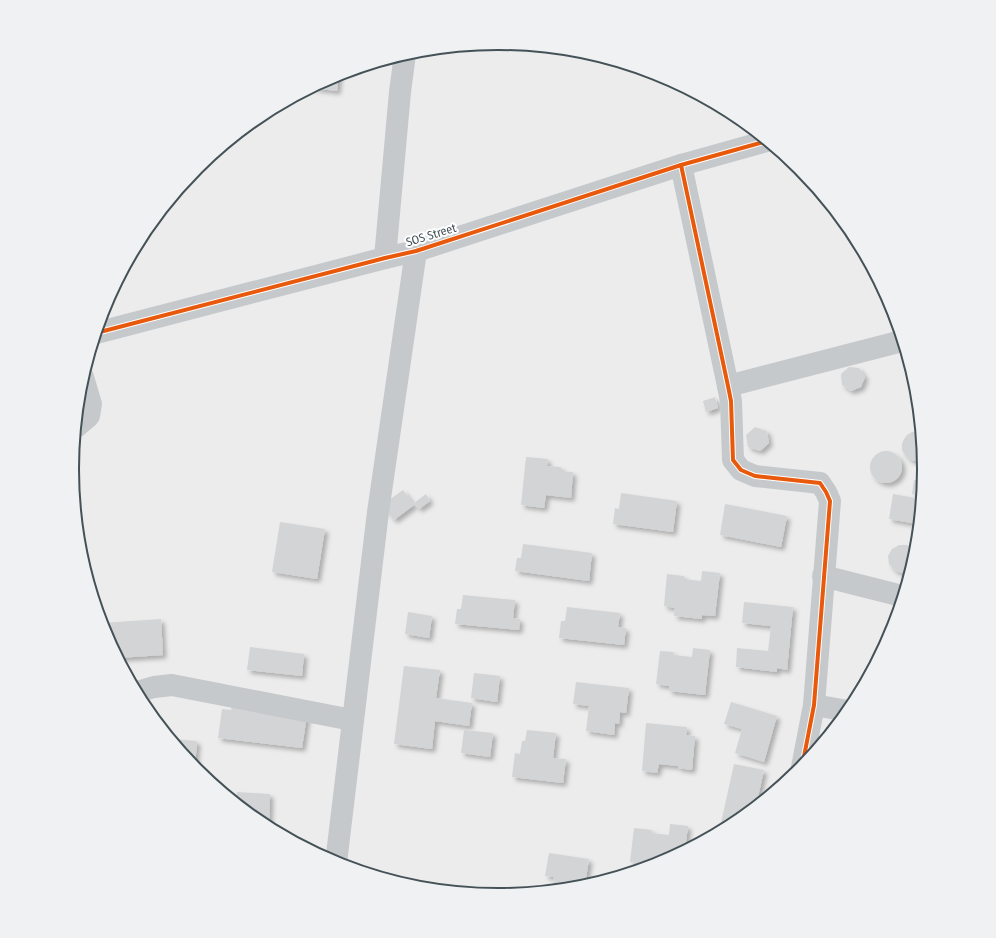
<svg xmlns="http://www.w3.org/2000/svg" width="996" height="938" viewBox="0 0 996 938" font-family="'Fira Sans Condensed',sans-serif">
	<defs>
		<filter id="shadow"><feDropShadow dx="3.5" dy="3.5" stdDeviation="2" flood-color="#0004"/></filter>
	</defs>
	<rect width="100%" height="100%" fill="#edecec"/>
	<g fill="#d3d4d5" filter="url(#shadow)">
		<path d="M339,74L337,91L312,88L335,75Z"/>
		<path d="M849,367L859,368L865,377L861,387L851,391L842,385L841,374Z"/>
		<path d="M715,397L718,408L706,412L703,401Z"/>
		<path d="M755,427L767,431L769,443L760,451L748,447L746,435Z"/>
		<path d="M918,431H920L923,460L920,461H914L909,459L905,455L902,450V444L904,439L907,435L912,432Z"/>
		<circle cx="886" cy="467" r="16"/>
		<path d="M526,457L548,459L547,466L561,467V471L573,472L571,498L546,495L544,508L521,505Z"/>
		<path d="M914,480L923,482L921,496L912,494Z"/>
		<path d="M403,490L414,505L394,520L382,505Z"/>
		<path d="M621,493L677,501L673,532L613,524L615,508L619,509Z"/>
		<path d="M426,494L430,501L419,509L414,503Z"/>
		<path d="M893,494L921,499L917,524L889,519Z"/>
		<path d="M725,504L787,516L781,547L720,535Z"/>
		<path d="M280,522L325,529L317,579L272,572Z"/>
		<path d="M523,544L592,553L589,581L515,571L517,558H521Z"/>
		<path d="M899,545H907L913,550L915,554L909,571L901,573L894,570L889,564L888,556L892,549Z"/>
		<path d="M702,571L720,573L715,616L702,615V619L674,616L675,608L664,606L667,574L684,576V579L701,581Z"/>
		<path d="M463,595L515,600L513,618L520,619L519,630L455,624L457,609H461Z"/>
		<path d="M744,602L793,607L787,670L777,668V672L736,667L737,648L768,651L771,626L742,623Z"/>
		<path d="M567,607L620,613L618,627L626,628L624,645L559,638L561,621H565Z"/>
		<path d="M408,612L432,616L429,638L405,634Z"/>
		<path d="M161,619L163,655L118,658L104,632L102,623Z"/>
		<path d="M250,647L304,654L302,676L247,670Z"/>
		<path d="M693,648L710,650L705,695L669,691V686L656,684L660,651L674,652L673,655L692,657Z"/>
		<path d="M404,666L440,670L436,698L472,703L469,726L435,721L432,749L394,744Z"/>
		<path d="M474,673L500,676L497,702L471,698Z"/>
		<path d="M576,682L629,688L626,713L620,712L619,724L615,723L614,735L586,731L589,706L573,704Z"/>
		<path d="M731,702L777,716L764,762L735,753L742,729L724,724Z"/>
		<path d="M232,705L307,715L302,748L218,738L222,709L231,710Z"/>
		<path d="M646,723L687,727L686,735L695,736L692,770L678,768V766L659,764L657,773L642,771Z"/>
		<path d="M464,730L493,733L490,757L461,753Z"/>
		<path d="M527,730L556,733L553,758L566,759L563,783L512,777L515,753L520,754L522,741H525Z"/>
		<path d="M171,739L197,741L195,768L182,752Z"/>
		<path d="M734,764L764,770L756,806L734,823L719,832Z"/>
		<path d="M237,792L270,794L269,827L261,823L236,802Z"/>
		<path d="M670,824L688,826L685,850L661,863L639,869L640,863L630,862L634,828L652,830L651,833L669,835Z"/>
		<path d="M549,853L589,859L585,885H581V887L553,890L554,877L545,876Z"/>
	</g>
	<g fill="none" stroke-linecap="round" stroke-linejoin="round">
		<g stroke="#c6c9cb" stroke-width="22">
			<path d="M681,165L728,386L731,401L733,460L741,470L755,476L820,483L826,492L830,501L814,705L802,767"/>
			<path d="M385,258L400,92L405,54"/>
			<path d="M96,333L385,258L416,251L681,165L767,141"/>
			<path d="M728,386L902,341"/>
			<path d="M76,427L89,416L91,404L83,377"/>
			<path d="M823,576L902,596"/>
			<path d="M137,692L154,687L172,685L352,720"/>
			<path d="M814,705L848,711"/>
			<path d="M336,863L378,512L416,251"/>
		</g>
		<g stroke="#fff" stroke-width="6">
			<g id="cycleway">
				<path d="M681,165L728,386L731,401L733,460L741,470L755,476L820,483L826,492L830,501L814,705L802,767"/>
				<path d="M96,333L385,258L416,251L681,165L767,141"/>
			</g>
		</g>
		<use href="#cycleway" stroke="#e8590c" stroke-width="4"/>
	</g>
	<g text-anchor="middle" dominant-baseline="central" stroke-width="4" stroke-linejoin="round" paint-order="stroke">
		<g font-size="12" fill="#445258" stroke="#fff">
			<text transform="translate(431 235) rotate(-17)">SOS Street</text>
		</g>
	</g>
	<path d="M0 0H996V938H0ZM79 469a419 419 0 1 1 838 0a419 419 0 1 1-838 0Z" fill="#f0f1f2" fill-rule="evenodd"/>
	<path fill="none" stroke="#445258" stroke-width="2" d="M79 469a419 419 0 1 1 838 0a419 419 0 1 1-838 0Z"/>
</svg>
